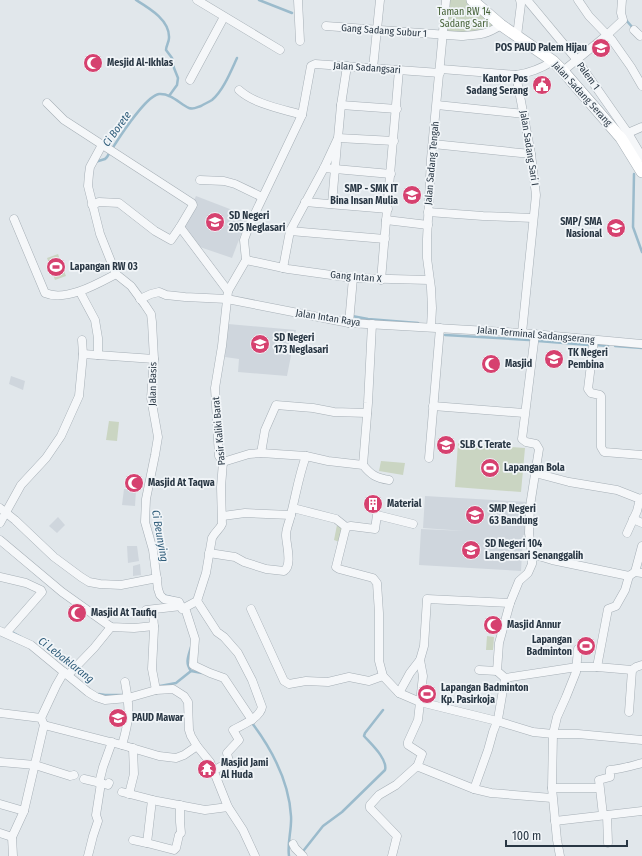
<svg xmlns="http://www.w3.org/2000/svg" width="642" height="856" viewBox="0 0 642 856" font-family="'Fira Sans Condensed',sans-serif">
	<rect width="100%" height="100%" fill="#e1e7eb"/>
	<g fill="#cfd6dd">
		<path d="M196,196L248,216L232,258L197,246L181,228Z"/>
		<path d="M228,324L296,330L287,376L238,372L239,359L225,357Z"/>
		<path d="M11,376L25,381L23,390L9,384Z"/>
		<path d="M124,489L136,490L135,506L122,505Z"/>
		<path d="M425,496L528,502L526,535H523L521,571L419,565L421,529L465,531L423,528Z"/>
		<path d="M58,517L65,525L57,533L49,526Z"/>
		<path d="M127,546H137L139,561L128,563Z"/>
		<path d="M140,564L141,575L133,576V566Z"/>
	</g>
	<g fill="#cad5c2">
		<path d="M448,0H470L498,25L477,34L444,33Z"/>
		<path d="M58,254L66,276L55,280L47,258Z"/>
		<path d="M109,421L119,422L117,441L106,440Z"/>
		<path d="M458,443L525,448L521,492L455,487Z"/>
		<path d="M381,461L405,463L403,475L379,471Z"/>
		<path d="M337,525L344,528L342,543L334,540Z"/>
		<path d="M487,636L494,637L493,650H486Z"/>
		<path d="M579,641L594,642L593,651L579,650Z"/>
		<path d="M423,690L433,691L432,699L422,698Z"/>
	</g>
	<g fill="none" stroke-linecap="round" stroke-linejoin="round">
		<g stroke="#9bbbcc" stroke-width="2.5">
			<path d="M136,0C149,8 170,20 169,38C169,42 166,46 166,50L172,58L174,68L178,78L177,85L169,96"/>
			<path d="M259,0L292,13"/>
			<path d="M626,20L633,28"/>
			<path d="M95,162L105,159L107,157C115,144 145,96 159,94C171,93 180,104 189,108C194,110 197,107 201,106C204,104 209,102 212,100C223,91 231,71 237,58"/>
			<path d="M634,174L633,227L642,252"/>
			<path d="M352,316L368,319L418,323"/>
			<path d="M445,335L529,340"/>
			<path d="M538,341L589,345"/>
			<path d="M596,345L608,346"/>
			<path d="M615,346L642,348"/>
			<path d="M163,595L174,598"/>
			<path d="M10,631L21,637"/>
			<path d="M191,647C188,657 185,663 191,671L202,673"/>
			<path d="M160,686L176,683L191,671"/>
			<path d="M99,694L105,695H122"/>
			<path d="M252,723C273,751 289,781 291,816C292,829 287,843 289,856"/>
			<path d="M304,850L323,826L342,812L385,770C388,759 370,743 364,736L365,733L383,710"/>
		</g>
		<g stroke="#a6afb6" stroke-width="9">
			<g id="minor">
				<path d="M197,0L280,50"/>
				<path d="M298,0L300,41"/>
				<path d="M527,0L577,60L628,133L642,157"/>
				<path d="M578,0L589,16L612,40L631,67L642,86"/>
				<path d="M326,26L461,36C479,35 486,35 501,25"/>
				<path d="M634,30L640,36"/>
				<path d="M517,36L521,4L520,0"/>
				<path d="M373,68L380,0"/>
				<path d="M441,69L516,75C530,73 542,68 553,61"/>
				<path d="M563,71L607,35L623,20L621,13L622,0"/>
				<path d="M516,75L531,154L536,195L522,333"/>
				<path d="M190,80L224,17"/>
				<path d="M239,90C254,104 282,109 302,115"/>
				<path d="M47,103L64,120L192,203L193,205L180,227L171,240L155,231L119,203L99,202L92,205"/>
				<path d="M341,105L397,109"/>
				<path d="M437,105L524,114"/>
				<path d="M628,133L642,127"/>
				<path d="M338,138L394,141"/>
				<path d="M433,144L531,154"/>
				<path d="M102,145L90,167L89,174L88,186L100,234L116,274L131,286L145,305L151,314L152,322L154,359L151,398L158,437L155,455L146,499L145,522L153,550L158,589L160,595L164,599L179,602L182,609"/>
				<path d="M324,168L391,174"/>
				<path d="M200,180L224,181L235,184L262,197"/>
				<path d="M305,202L388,209"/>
				<path d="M332,204L337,144"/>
				<path d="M428,212L483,216L533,218"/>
				<path d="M14,219L45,293C66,302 97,284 116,274"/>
				<path d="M386,220L428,225"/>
				<path d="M180,227L228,291"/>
				<path d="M290,231L385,239"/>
				<path d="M246,260L288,269L353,278L429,280"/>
				<path d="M283,268L290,231L324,168L338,138L341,105L347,66"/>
				<path d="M381,280L399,70"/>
				<path d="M80,292L95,320L98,338V355"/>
				<path d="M140,299L151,294L159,292L166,295L185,297L227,299L349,323L522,333L642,344"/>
				<path d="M349,323L353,278"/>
				<path d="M431,327L432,308L431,288L427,258V239L431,159L446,0"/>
				<path d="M594,340L588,389L591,393L600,395L601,396V447L604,452L642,455"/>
				<path d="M83,354L154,359"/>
				<path d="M433,406L524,413"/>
				<path d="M261,453L265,430L276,405L313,408L334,412L367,413"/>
				<path d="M429,458L440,328"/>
				<path d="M223,462L249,454L261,453L306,456L328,461L363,465C371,475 376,478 389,480"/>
				<path d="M363,465L368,403L372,324"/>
				<path d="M535,473L569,482L617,490L640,499"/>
				<path d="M0,508L15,520L54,557L81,577L89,582L100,584L121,585L157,578"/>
				<path d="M293,508L336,519L346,527L351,526L375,529L377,515L413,524"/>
				<path d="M223,516L245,513L291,515"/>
				<path d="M633,519L642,523"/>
				<path d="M0,523L21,485L46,458L61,436L79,396L83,354L82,340"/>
				<path d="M346,527L336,567L339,569L373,578L377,583L379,613V661L383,676L399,693L420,702L497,721L533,732L553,734H578L642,740"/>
				<path d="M627,533L637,511L640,499L642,498"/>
				<path d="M0,540L62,592L111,627L134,628L154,626"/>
				<path d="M209,553L235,557L244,562L266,569L284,571C293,565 286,544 286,535C286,528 290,521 291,514C296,494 299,475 306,456"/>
				<path d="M532,554L552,560L629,576"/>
				<path d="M635,572L642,546"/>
				<path d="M0,577L26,583L41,590L42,592L6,633"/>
				<path d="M197,601L217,632L224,637L238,653L252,680L262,707C260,718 242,725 233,730L239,740L227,753L229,762L213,771"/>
				<path d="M184,608L197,601L206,573L212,538C215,532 220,529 222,524L221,487L223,462L219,456L215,388L222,346L228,291L246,260L244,240L249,226L302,115L311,66L315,64L440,73"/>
				<path d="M185,608L195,639L193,665L210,673L224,678L252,720"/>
				<path d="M251,609L284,681L289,684L306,681L328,682L349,677L369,681L383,676"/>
				<path d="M146,610L181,606"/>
				<path d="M153,610L154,629L152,669L156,690"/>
				<path d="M0,631L31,645L88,692L96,697L105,700L128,698L156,690L173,689L184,696L188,702L189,730L191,736L197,746L210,762L228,807L243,830L255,856"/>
				<path d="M597,667L608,609L616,606L625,590L629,576L635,572L642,573"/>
				<path d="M479,670L497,671"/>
				<path d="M68,675L94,648L111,627"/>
				<path d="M505,678L577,667H597L632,670L636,667L642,665"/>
				<path d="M399,693L410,673L420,660"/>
				<path d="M629,712L632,670"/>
				<path d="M0,713L41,718L44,725L24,811L12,837L13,856"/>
				<path d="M41,718L56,686L64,672"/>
				<path d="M44,725L122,745L159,756L176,758L184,755L197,746"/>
				<path d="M122,745C130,718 130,709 125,682"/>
				<path d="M0,762L35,765L70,776L74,775"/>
				<path d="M417,767L422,754L408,745V742L418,720L423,676L420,660L424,646L427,599L510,603"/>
				<path d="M84,779L101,783L96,815L98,821L93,836L88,856"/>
				<path d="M99,783L103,767L112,742"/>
				<path d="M101,783L108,785L109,783"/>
				<path d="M552,788H599"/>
				<path d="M474,789L488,750L493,732L498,719L505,678L497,671L499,643L510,603L519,581L528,573L532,564V554L529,533L530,506L539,449L536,444L526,442L522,439L535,334"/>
				<path d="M122,792L157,801L205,810L228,807"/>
				<path d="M129,794L134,774L133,748"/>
				<path d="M152,800L147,843L174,850L176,848L179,835L181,833L180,822V805"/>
				<path d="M0,804L24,811"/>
				<path d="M603,815L599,780L610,777V770C622,769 631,766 642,763"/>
				<path d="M607,815L608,843"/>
				<path d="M555,821L642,811"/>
				<path d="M0,833L12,837"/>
				<path d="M133,840L147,843"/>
				<path d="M293,844L295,848L303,856"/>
				<path d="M392,856L397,836L370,808V805L379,795L396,785L416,767H419L474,789L491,793L552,798"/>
				<path d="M560,856L557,840L552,788L553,734L557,717L566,697L576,672L578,649"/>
			</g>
		</g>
		<g stroke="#a6afb6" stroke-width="12">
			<path id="secondary" d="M472,0L501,25L553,61L563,71L621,138L642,172"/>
		</g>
		<use href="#minor" stroke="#f5f7f9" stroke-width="8"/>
		<use href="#secondary" stroke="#fff" stroke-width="11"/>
	</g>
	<defs>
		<g id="school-disc" transform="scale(1)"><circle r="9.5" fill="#d6416f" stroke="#f1f5f8"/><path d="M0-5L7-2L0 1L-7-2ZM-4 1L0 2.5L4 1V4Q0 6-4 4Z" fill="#fff"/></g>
		<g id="mosque-disc" transform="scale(1)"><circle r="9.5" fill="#d6416f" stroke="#f1f5f8"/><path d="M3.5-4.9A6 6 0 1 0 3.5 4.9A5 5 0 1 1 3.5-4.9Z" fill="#fff"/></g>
		<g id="civic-disc" transform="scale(1)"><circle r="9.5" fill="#d6416f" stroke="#f1f5f8"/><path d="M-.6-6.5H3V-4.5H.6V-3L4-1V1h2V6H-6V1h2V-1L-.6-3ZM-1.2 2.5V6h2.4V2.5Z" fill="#fff"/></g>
		<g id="stadium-disc" transform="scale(1)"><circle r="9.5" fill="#d6416f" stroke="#f1f5f8"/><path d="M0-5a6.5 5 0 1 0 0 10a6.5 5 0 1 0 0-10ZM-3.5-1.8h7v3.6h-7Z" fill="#fff"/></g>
		<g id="building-disc" transform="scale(1)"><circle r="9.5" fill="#d6416f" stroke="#f1f5f8"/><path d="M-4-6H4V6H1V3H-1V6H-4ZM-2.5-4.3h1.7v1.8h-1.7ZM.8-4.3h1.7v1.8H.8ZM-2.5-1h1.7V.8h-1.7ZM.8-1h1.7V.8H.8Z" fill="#fff"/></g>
		<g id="temple-disc" transform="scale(1)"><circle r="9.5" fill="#d6416f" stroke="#f1f5f8"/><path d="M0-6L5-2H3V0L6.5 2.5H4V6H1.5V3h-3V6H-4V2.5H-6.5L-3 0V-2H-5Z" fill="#fff"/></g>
	</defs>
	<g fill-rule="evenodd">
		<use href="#school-disc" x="601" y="48"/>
		<use href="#mosque-disc" x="93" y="63"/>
		<use href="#civic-disc" x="542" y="85"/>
		<use href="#school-disc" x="412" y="195"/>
		<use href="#school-disc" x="215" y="222"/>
		<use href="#school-disc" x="616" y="228"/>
		<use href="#stadium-disc" x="56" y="267"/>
		<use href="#school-disc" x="260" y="344"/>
		<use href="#school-disc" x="554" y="359"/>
		<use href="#mosque-disc" x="491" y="364"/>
		<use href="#school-disc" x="446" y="445"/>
		<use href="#stadium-disc" x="490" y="468"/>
		<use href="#mosque-disc" x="134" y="483"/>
		<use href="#building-disc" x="373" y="504"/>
		<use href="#school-disc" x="475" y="515"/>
		<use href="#school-disc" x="471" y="550"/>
		<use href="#mosque-disc" x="77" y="613"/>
		<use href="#mosque-disc" x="493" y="625"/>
		<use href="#stadium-disc" x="586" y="646"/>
		<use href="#stadium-disc" x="427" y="694"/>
		<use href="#school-disc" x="118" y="718"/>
		<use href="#temple-disc" x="207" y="769"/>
	</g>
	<g text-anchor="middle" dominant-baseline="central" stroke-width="3.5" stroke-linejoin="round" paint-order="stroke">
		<g font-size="10" fill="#446035" stroke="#f1f5f8">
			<text x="464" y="12">Taman RW 14<tspan x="464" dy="12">Sadang Sari</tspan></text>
		</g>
		<g font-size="10" fill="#293744" stroke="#f1f5f8">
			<text transform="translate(384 31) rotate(4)">Gang Sadang Subur 1</text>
			<text transform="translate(367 68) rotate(4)">Jalan Sadangsari</text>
			<text transform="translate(588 76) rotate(54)">Palem 1</text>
			<text transform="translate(582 94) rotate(48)">Jalan Sadang Serang</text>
			<text transform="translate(529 148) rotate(81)">Jalan Sadang Sari I</text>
			<text transform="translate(432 163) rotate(-85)">Jalan Sadang Tengah</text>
			<text transform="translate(356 277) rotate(5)">Gang Intan X</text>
			<text transform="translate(328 318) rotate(9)">Jalan Intan Raya</text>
			<text transform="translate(536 335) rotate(5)">Jalan Terminal Sadangserang</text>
			<text transform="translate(153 384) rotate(-89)">Jalan Basis</text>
			<text transform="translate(219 431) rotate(-95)">Pasir Kaliki Barat</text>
		</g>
		<g font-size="10" font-weight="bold" fill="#293744" stroke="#f1f5f8" text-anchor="start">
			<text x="587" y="48" text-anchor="end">POS PAUD Palem Hijau</text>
			<text x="107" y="63">Mesjid Al-Ikhlas</text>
			<text x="528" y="79" text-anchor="end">Kantor Pos<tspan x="528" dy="12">Sadang Serang</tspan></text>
			<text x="398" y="189" text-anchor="end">SMP - SMK IT<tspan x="398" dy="12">Bina Insan Mulia</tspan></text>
			<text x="229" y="216">SD Negeri<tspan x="229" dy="12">205 Neglasari</tspan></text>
			<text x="602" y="222" text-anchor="end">SMP/ SMA<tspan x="602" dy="12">Nasional</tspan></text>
			<text x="70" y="267">Lapangan RW 03</text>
			<text x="274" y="338">SD Negeri<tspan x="274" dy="12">173 Neglasari</tspan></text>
			<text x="568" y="353">TK Negeri<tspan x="568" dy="12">Pembina</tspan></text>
			<text x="505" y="364">Masjid</text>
			<text x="460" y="445">SLB C Terate</text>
			<text x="504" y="468">Lapangan Bola</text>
			<text x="148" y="483">Masjid At Taqwa</text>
			<text x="387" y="504">Material</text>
			<text x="489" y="509">SMP Negeri<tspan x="489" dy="12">63 Bandung</tspan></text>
			<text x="485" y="544">SD Negeri 104<tspan x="485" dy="12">Langensari Senanggalih</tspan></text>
			<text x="91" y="613">Masjid At Taufiq</text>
			<text x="507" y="625">Masjid Annur</text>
			<text x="572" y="640" text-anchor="end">Lapangan<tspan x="572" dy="12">Badminton</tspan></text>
			<text x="441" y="688">Lapangan Badminton<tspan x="441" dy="12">Kp. Pasirkoja</tspan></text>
			<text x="132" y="718">PAUD Mawar</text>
			<text x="221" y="763">Masjid Jami<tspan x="221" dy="12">Al Huda</tspan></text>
		</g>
		<g font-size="11" font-style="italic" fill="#305d7a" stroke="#f1f5f8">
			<text transform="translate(117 129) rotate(-54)">Ci Borete</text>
			<text transform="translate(160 536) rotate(80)">Ci Beunying</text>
			<text transform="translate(66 660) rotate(38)">Ci Lebaklarang</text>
		</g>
	</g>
	<path d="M506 840v6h121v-6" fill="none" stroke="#293744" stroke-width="2"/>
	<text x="512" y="840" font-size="12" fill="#293744" stroke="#f1f5f8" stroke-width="3" paint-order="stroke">100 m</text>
</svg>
